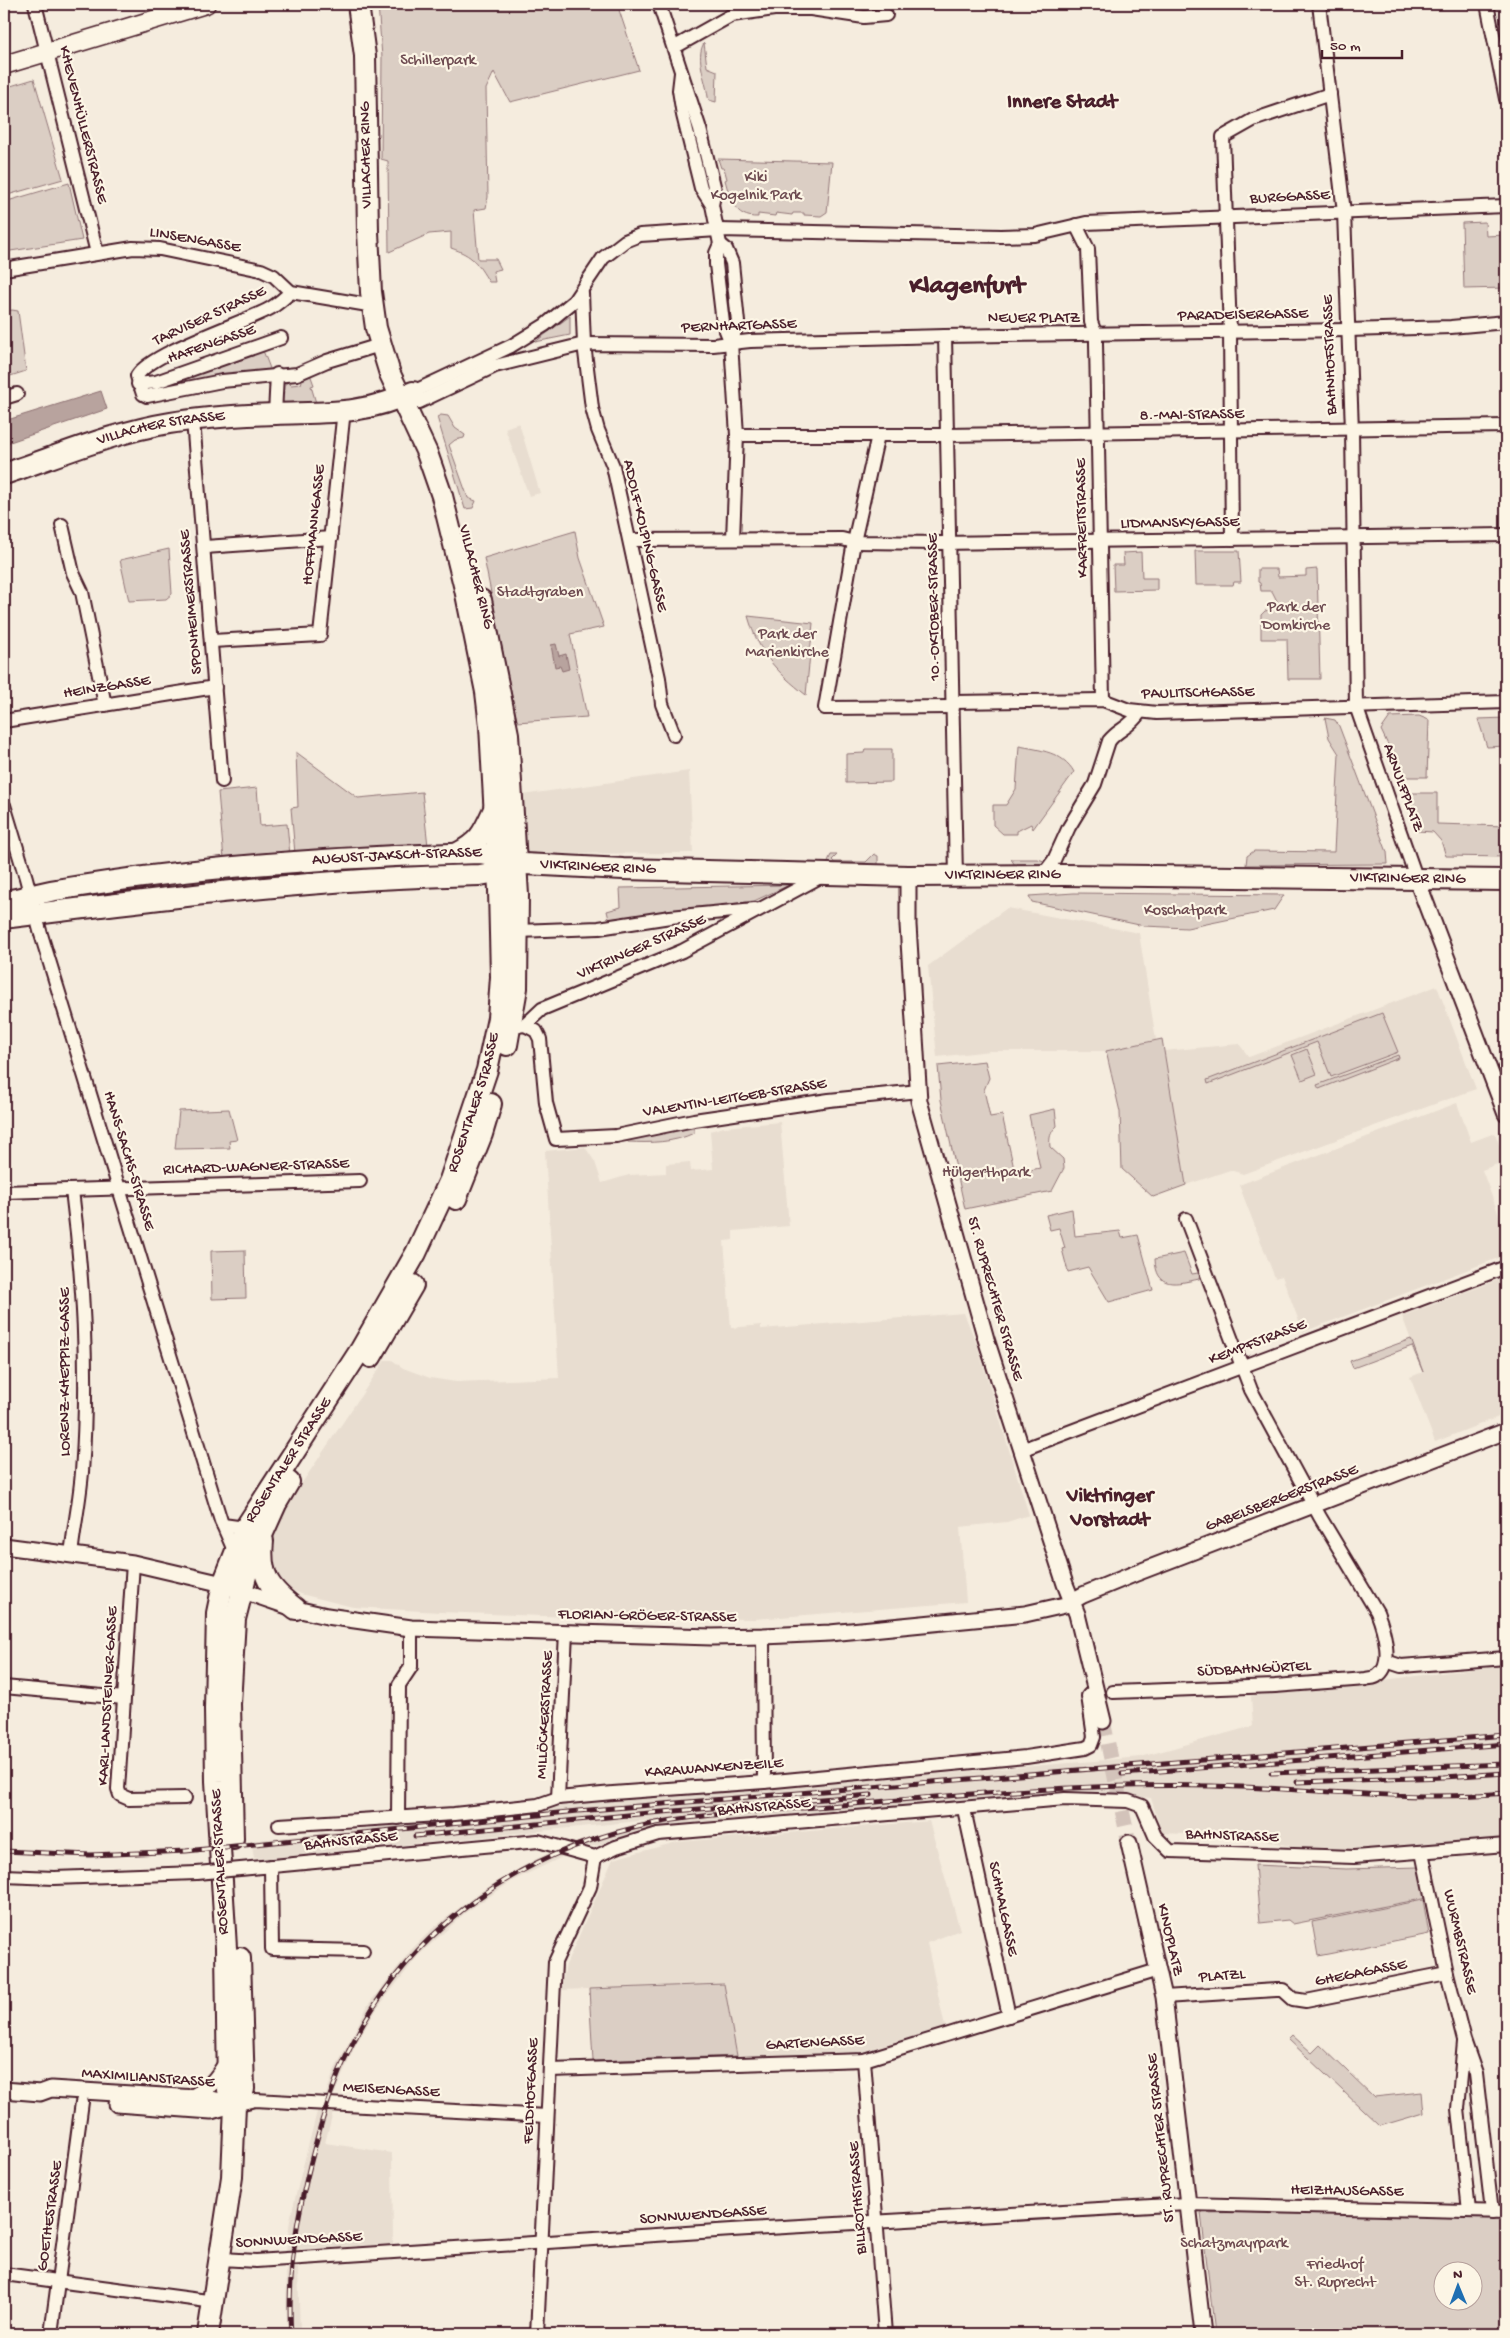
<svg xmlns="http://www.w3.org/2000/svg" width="1510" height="2338" viewBox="0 0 1510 2338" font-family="'Gochi Hand',sans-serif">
	<rect width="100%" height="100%" fill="#f5ecde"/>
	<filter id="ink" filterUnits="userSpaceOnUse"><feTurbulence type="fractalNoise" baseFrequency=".02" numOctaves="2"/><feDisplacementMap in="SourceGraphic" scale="10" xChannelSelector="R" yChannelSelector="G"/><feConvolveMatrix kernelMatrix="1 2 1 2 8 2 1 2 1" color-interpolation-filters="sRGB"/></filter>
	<g filter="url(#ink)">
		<g fill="#e8ddd0">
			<path d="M519,423L540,493L529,496L505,428Z"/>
			<path d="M689,771L693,853L527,854L522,795Z"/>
			<path d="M1007,908L1139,933L1156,1040L1106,1051H990L937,1057L928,966Z"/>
			<path d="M1437,986L1476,1089L1243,1174L1230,1170L1186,1185L1164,1051L1239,1044L1249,1057Z"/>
			<path d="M1457,1103L1471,1142L1495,1133L1505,1161L1482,1170L1506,1234V1255L1303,1332L1282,1276L1275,1278L1239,1185Z"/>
			<path d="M780,1122L789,1226L733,1231V1240L724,1241L731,1328L761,1325V1329L964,1313L977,1345L1029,1515L1007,1522L960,1527L966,1602L755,1619L571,1617L439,1612L353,1607L301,1594L287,1588L276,1577L269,1547L272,1532L277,1520L385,1360H392L403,1368L430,1378L456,1382L559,1378L545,1151L585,1147L595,1162L602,1183L629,1175L666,1173V1164L690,1162L691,1171L713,1169L710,1131L724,1127Z"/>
			<path d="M1506,1277V1414L1435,1442L1410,1377L1423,1372L1402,1316Z"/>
			<path d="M1506,1665V1838L1350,1851L1303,1849L1253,1837L1162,1833L1151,1798L1114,1794L1062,1793L680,1826L635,1835L595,1846H585L512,1881L465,1913L418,1956L376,2010L356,2044L330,2104H335L325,2143L392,2153L393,2244L301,2249L298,2267L300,2334H287L286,2251L290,2220L300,2178L319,2104L323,2103L334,2071L368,2005L411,1950L432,1929L480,1892L536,1859L563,1847L649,1820L262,1859L254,1858L251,1841L590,1803L1141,1757L1253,1726L1251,1696Z"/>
			<path d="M929,1821L960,1930L927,1943L945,2027L853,2054L737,2056L724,1984L561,1990L566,1965L613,1859L677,1842Z"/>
		</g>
		<g fill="#dbcec4" stroke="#927678" fill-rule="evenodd">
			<path d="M378,4H617L639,70L510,102L494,72L486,89L488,197L486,208L474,210L478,259H496L501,269L493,271L495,282H489C477,263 474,256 451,248V232L429,234L389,252L388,161L381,159L382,57Z"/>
			<path d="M704,43L707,67L717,71L716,102L709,100L708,97C706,80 695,58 704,43Z"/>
			<path d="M34,79L63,179L4,196V88Z"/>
			<path d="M718,159L832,162L827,212L821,216L804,215V213H793L792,215L776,213L775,216L758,214V217C734,218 730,198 725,180L727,179L724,168H721Z"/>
			<path d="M69,183L82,240L4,252V202Z"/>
			<path d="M1485,222L1486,236L1506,235V288L1464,289L1462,223Z"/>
			<path d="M720,250H724L733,325L728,326Z"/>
			<path d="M12,310L18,311L26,371L4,378V312Z"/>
			<path d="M570,316V335L535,342Z"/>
			<path d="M262,348L271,371L152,390L187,374Z"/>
			<path d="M310,374L314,385L311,386L316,403L282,405L280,388L288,382L291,385L301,384L302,381L299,376Z"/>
			<path d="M441,415L448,416L455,428L465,435L464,438L455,440L449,445L468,498L476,501L473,508L465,509L437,417Z"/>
			<path d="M575,531L580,558L604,627L570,634L587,717L517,722L484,558Z"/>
			<path d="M169,549L172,594L166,599L129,601L120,560Z"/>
			<path d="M1195,551H1239L1241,582H1234L1233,585H1196Z"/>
			<path d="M1141,552L1142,578H1157V590L1114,591L1113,565H1124L1123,553Z"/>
			<path d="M1258,569H1277L1278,577L1306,576V570L1317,569L1320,679H1288L1287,639H1261V615L1265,611L1274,609L1277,601L1272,591H1261L1260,583L1258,582Z"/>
			<path d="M748,616L813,623L806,695C776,671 759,654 748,616Z"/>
			<path d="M1419,716L1429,720L1427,777H1403L1381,730L1390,717Z"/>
			<path d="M1325,718L1335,720L1339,726L1387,852L1388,864L1246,865L1247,856L1254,851L1334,852L1339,754L1329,738Z"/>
			<path d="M1506,718V746L1487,747L1478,719Z"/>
			<path d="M1019,746C1040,750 1063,752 1074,772L1033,829L1031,824L1017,831V834H1003L993,825V805H1006L1016,789Z"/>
			<path d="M865,749H892V782L846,783V754L864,753Z"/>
			<path d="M296,752L358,798L422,792L428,846L295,854L291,808L298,807Z"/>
			<path d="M257,788L260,826L287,824L290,855L224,860L218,792Z"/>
			<path d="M1409,793H1437V824L1506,826V857L1446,856L1441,841L1433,832L1417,831Z"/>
			<path d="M874,854L878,856V866L831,865L828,861L831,855H837L832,860L834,862H866Z"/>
			<path d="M1011,859H1038L1050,863L1045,868L1016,867Z"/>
			<path d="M789,885L754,901L609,919L607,911L621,907L620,888Z"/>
			<path d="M1074,893L1284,895L1274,910L1187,928L1144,926L1032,902L1029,896Z"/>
			<path d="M1382,1013L1398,1052L1331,1077L1317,1042L1208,1084L1207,1080Z"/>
			<path d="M1162,1039L1186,1185L1153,1197L1122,1169L1120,1112L1106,1051Z"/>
			<path d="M1307,1049L1317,1074L1302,1080L1292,1055Z"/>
			<path d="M1398,1055L1399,1058L1319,1089L1317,1085Z"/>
			<path d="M985,1061L989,1078L984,1090L990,1117L1002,1115L1015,1173L1040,1168L1029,1115L1055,1109L1057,1126C1050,1132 1049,1138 1050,1147L1063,1159L1064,1168L1052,1191L965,1209L941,1100L938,1066Z"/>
			<path d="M229,1109L237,1140L229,1141L230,1148L175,1149L179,1111Z"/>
			<path d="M694,1125V1133C673,1143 651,1143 628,1142L626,1139Z"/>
			<path d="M1072,1209L1075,1236L1120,1231L1122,1238L1138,1235L1153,1290L1109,1302L1088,1267L1068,1272L1062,1249L1065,1248L1059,1228L1050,1230L1046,1215Z"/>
			<path d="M245,1250L246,1298L212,1299L211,1251Z"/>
			<path d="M1184,1253L1192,1274L1198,1273L1200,1275L1199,1279C1176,1284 1156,1290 1155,1259Z"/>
			<path d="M1411,1339L1423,1372L1412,1346L1353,1368L1350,1361Z"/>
			<path d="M1255,1865L1346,1869L1419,1867L1427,1898L1293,1924L1288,1920L1260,1923Z"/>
			<path d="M1423,1900L1429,1934L1318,1956L1312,1922Z"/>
			<path d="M724,1984L737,2056L593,2061L589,1989Z"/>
			<path d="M1292,2035L1312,2053L1320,2045L1374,2097L1422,2092L1424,2113L1380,2126L1288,2039Z"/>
			<path d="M1266,2212L1506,2216V2334H1215L1201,2213ZM1442,2270H1472V2300H1442Z"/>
		</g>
		<g fill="#b8a39e" stroke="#8c6e70">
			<path d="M101,391L107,409L4,444V421Z"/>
			<path d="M556,644L559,656L566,654L569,669L562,671L560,666L555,667L551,645Z"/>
		</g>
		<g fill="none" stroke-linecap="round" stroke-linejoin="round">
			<path stroke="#d3c3ba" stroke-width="15" stroke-dasharray="15 8" stroke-linecap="butt" d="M1103,1721L1129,1843"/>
			<g stroke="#4a1f2b" stroke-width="16">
				<g id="minor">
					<path d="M35,4L97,253"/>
					<path d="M659,4L700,129L715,190L712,205"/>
					<path d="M1319,4L1344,212L1352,430L1356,706L1417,880"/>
					<path d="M1487,4L1506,99"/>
					<path d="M675,47L732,15L774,9H811L864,17L886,15"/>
					<path d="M681,73L679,90L683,115L701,188L712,205L720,244L716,253V264L723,323L731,343L737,435L733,539"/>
					<path d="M1076,225L1088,249L1091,322L1096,335V344L1103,700"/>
					<path d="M720,244L726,249L732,263L738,322L731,343"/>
					<path d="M4,269L133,248L160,249L261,270L274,276L291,292L374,306"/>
					<path d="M291,292C284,298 276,306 267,310C240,324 150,353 137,376L143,394L147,396L222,381L297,374L327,361L380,345"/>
					<path d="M582,293L584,344L592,408L598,430L613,466L659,678L662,704L674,735"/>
					<path d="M945,336L956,877"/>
					<path d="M138,384L156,382L281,338"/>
					<path d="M413,392L511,346L545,325L574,301L603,258L625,241L640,235L718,230L1001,236L1035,235L1086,223L1506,206"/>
					<path d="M4,398L17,394"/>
					<path d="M419,402L495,366L584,344L713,345L750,341L945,336L1348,330L1451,327L1506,322"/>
					<path d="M275,414L277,374"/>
					<path d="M193,420L222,781"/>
					<path d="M737,435H947L1506,426"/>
					<path d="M878,435L854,542L825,708L953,707"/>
					<path d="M62,525L73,573L82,592L105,705"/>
					<path d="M1232,539L1230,332L1223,137L1253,120L1330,94"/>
					<path d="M630,540L842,539L854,542L941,543L1506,535"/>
					<path d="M205,547L331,538"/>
					<path d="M212,641L320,635L343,419"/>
					<path d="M953,702L1103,700L1129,710L1157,713L1506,702"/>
					<path d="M4,721L215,687"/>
					<path d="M4,805L26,878L40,931L221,1521L223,1525L245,1528"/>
					<path d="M1042,876L1054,860L1069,827L1095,784L1109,741C1119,728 1129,729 1140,712"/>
					<path d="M518,931L599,928L670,917L755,909"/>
					<path d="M525,1025L536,1031L540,1039L546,1103L556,1139L616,1136L694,1120L829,1100L919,1091"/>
					<path d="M517,1026L525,1025L542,1009L682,951L822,876"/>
					<path d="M4,1192L360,1181"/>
					<path d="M1021,1450L1506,1267"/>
					<path d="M223,1525L236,1555"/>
					<path d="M71,1555C74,1527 80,1499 82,1472C89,1377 84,1284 72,1190"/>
					<path d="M133,1563L118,1789L120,1795L129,1799L185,1798"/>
					<path d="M763,1636L764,1782"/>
					<path d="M1386,1661L1401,1666L1506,1658"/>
					<path d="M4,1687L124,1698"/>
					<path d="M1113,1692L1275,1686L1366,1679C1369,1678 1375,1678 1377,1676C1395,1666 1383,1627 1377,1612L1320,1517L1251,1390L1186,1219"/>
					<path d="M558,1798L566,1632"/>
					<path d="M964,1809L1009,2016"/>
					<path d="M398,1818L399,1685L411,1667V1628"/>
					<path d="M279,1825L454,1814L538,1805L558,1798L613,1793L764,1782L1026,1757L1085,1748L1091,1745L1094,1737L1088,1696L1091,1693H1097"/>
					<path d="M1422,1852L1447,1973L1464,2040L1476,2074L1492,2212"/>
					<path d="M271,1866L272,1949L363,1951"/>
					<path d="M262,1867L538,1841L595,1857L616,1847L658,1834L1065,1799L1128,1801L1142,1806L1155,1836L1170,1851L1354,1857L1506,1845"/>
					<path d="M4,1876L54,1878L197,1873"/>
					<path d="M1164,1997L1276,1990H1283L1293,1999L1306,2001L1447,1973"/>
					<path d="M1464,2042L1458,2109L1469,2211"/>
					<path d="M864,2060L885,2334"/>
					<path d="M550,2070L864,2060L1158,1970"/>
					<path d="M235,2105L255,2100L547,2116"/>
					<path d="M221,2259L256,2261L732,2230L1187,2204L1506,2212"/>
					<path d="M4,2274L215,2302"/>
					<path d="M51,2334L82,2102"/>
					<path d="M537,2334L555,1962L590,1887L595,1857"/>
				</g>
			</g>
			<g stroke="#4a1f2b" stroke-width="19">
				<g id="tertiary">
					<path d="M908,876V925L919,1101L986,1339L1065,1584L1077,1614L1103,1721"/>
					<path d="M1417,880L1506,1114"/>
					<path d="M4,1546L133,1563L223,1584L296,1609L327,1616L411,1628L712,1637L763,1636L830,1633L1025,1614L1065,1605L1083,1595L1134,1574L1506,1431"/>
					<path d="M1129,1843L1164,1997L1203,2334"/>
					<path d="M4,2090L40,2093L51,2089L212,2099L235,2105"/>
					<path d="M189,2098C208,2091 218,2078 228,2060"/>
					<path d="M117,2104L211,2111L232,2105"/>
				</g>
			</g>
			<g stroke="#4a1f2b" stroke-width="21">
				<path id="secondary" d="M4,65L206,4"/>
			</g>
			<g stroke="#4a1f2b" stroke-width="24">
				<g id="primary">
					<path id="s1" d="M4,474C58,456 114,432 170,423C205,417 241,415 276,414C328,412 363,415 413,392"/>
					<path d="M481,600L508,734L518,895L517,988L507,1045"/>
					<path d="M456,854C480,842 483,833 494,809"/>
					<path id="s2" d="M504,863L623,869L908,876L1064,875L1506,880"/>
					<path id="s3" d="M4,901C21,899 38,893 56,890C196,866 338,857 480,853L491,855L498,863"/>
					<path d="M4,918C163,898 320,878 480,875L491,873L498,863"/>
					<path d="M456,1199L482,1134L491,1104"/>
					<path d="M371,1357L413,1285"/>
					<path d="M263,1541C259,1576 270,1589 296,1609"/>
					<path d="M233,1839L230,1704L235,1619L249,1564L276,1504L289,1482"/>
					<path d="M235,2105L244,2089L240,1958"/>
					<path id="s4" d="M208,2334L232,2177L235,2105L228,2090L226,1948L216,1781L215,1709L217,1613L223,1584L245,1528L361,1349L416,1253L450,1180L487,1070L498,1018L501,977L499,890L490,726L486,692L465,589L442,496L427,453L390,374L376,328L371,292L368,232L365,56L358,4"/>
				</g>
			</g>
			<use href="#minor" stroke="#fcf5e5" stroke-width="12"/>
			<use href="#tertiary" stroke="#fcf5e5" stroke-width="15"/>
			<use href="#secondary" stroke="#fcf5e5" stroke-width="18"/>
			<use href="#primary" stroke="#fcf5e5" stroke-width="20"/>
			<g stroke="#4a1f2b" stroke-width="5">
				<g id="rail">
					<path d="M1271,1773L1506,1764"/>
					<path d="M1122,1774L1506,1744"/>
					<path d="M1297,1782L1444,1777L1506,1773"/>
					<path d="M415,1836L638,1814L871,1795"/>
					<path d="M4,1851L90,1855L186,1851L578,1811L1506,1735"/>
					<path d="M291,2334C286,2262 302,2190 322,2121C368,1961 494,1855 656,1823C717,1812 780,1810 841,1805C964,1794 1088,1783 1212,1786C1310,1788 1408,1802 1506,1793"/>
				</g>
			</g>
			<use href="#rail" stroke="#fcf5e5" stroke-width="3" stroke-dasharray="9" stroke-linecap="butt"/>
			<g stroke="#4a1f2b" stroke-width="16" stroke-linecap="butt">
				<path id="minor-bridge" d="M197,1873L262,1867"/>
			</g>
			<use href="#minor-bridge" stroke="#fcf5e5" stroke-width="12"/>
		</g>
	</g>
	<g text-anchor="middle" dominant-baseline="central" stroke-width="4.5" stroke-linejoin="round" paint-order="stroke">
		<g font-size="16" fill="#6e4b51" stroke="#fcf5e5">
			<text x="438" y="61">Schillerpark</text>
			<text x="756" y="178">Kiki<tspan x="756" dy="18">Kogelnik Park</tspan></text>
			<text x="540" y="593">Stadtgraben</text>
			<text x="1296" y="608">Park der<tspan x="1296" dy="18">Domkirche</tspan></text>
			<text x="787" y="635">Park der<tspan x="787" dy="18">Marienkirche</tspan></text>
			<text x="1185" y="911">Koschatpark</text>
			<text x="986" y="1173">Hülgerthpark</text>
			<text x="1234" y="2244">Schatzmayrpark</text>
			<text x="1335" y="2265">Friedhof<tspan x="1335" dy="18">St. Ruprecht</tspan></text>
		</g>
		<g font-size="16" fill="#4a1f2b" stroke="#fcf5e5">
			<text transform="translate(82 125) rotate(76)">KHEVENHÜLLERSTRASSE</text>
			<text transform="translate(367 155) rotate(-91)">VILLACHER RING</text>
			<text transform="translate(1290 198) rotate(-3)">BURGGASSE</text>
			<text transform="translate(195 241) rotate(10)">LINSENGASSE</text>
			<text transform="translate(1243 316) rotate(-1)">PARADEISERGASSE</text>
			<text transform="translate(210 317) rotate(-25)">TARVISER STRASSE</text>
			<text x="1034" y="319">NEUER PLATZ</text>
			<text transform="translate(739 327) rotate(-2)">PERNHARTGASSE</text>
			<text transform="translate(212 345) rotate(-19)">HAFENGASSE</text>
			<text transform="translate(1331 355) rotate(-92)">BAHNHOFSTRASSE</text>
			<text transform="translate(1192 416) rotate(-1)">8.-MAI-STRASSE</text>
			<text stroke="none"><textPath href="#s1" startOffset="164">VILLACHER STRASSE</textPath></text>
			<text transform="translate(1083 518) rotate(-91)">KARFREITSTRASSE</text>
			<text transform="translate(1180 524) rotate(-1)">LIDMANSKYGASSE</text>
			<text transform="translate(315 525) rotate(-84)">HOFFMANNGASSE</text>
			<text transform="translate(644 536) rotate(77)">ADOLF-KOLPING-GASSE</text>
			<text transform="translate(475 577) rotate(76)">VILLACHER RING</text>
			<text transform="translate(192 602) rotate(-95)">SPONHEIMERSTRASSE</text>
			<text transform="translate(935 607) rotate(-91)">10.-OKTOBER-STRASSE</text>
			<text transform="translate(107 688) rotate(-9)">HEINZGASSE</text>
			<text transform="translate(1198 694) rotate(-1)">PAULITSCHGASSE</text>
			<text transform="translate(1402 788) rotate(70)">ARNULFPLATZ</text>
			<text stroke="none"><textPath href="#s3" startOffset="396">AUGUST-JAKSCH-STRASSE</textPath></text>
			<text stroke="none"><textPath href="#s2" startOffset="94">VIKTRINGER RING</textPath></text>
			<text stroke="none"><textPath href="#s2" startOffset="499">VIKTRINGER RING</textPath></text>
			<text stroke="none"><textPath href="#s2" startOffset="904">VIKTRINGER RING</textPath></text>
			<text transform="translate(642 948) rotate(-24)">VIKTRINGER STRASSE</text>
			<text transform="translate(735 1099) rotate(-9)">VALENTIN-LEITGEB-STRASSE</text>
			<text stroke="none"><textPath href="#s4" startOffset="1300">ROSENTALER STRASSE</textPath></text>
			<text transform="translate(128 1161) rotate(73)">HANS-SACHS-STRASSE</text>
			<text transform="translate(256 1168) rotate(-2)">RICHARD-WAGNER-STRASSE</text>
			<text transform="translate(994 1299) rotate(74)">ST. RUPRECHTER STRASSE</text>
			<text transform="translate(1258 1343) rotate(-21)">KEMPFSTRASSE</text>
			<text transform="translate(66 1372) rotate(-90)">LORENZ-KHEPPIZ-GASSE</text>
			<text stroke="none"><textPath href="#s4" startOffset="895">ROSENTALER STRASSE</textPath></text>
			<text transform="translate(1282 1499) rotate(-21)">GABELSBERGERSTRASSE</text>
			<text transform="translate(647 1617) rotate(1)">FLORIAN-GRÖGER-STRASSE</text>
			<text transform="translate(1254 1670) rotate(-3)">SÜDBAHNGÜRTEL</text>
			<text transform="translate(109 1696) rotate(-87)">KARL-LANDSTEINER-GASSE</text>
			<text transform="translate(546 1715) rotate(-87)">MILLÖCKERSTRASSE</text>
			<text transform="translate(714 1769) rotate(-4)">KARAWANKENZEILE</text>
			<text transform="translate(764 1808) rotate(-5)">BAHNSTRASSE</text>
			<text transform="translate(1232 1837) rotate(2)">BAHNSTRASSE</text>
			<text transform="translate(351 1842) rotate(-6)">BAHNSTRASSE</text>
			<text transform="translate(221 1862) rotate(-93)">ROSENTALER STRASSE</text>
			<text transform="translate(1002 1909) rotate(78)">SCHMALGASSE</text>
			<text transform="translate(1169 1940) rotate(77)">KINOPLATZ</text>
			<text transform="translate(1459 1942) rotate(77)">WURMBSTRASSE</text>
			<text transform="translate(1361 1974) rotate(-11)">GHEGAGASSE</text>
			<text transform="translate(1222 1977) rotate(-4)">PLATZL</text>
			<text transform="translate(815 2044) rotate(-3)">GARTENGASSE</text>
			<text transform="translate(148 2079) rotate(4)">MAXIMILIANSTRASSE</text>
			<text transform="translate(391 2091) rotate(3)">MEISENGASSE</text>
			<text transform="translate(532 2091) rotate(-87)">FELDHOFGASSE</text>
			<text transform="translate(1162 2138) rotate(-96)">ST. RUPRECHTER STRASSE</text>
			<text transform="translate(1347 2192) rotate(1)">HEIZHAUSGASSE</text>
			<text transform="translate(859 2198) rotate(-94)">BILLROTHSTRASSE</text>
			<text transform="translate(51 2216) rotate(-82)">GOETHESTRASSE</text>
			<text transform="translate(703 2216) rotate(-4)">SONNWENDGASSE</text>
			<text transform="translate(299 2241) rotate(-3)">SONNWENDGASSE</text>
		</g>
		<g font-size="21" font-weight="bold" fill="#4a1f2b" stroke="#fcf5e5">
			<text x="1062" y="103">Innere Stadt</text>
			<text x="1110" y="1497">Viktringer<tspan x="1110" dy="24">Vorstadt</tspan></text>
		</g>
		<g font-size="26" font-weight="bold" fill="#4a1f2b" stroke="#fcf5e5">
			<text x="967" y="287">Klagenfurt</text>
		</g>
	</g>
	<rect width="1510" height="2338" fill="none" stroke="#fcf5e5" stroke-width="20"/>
	<rect x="10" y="10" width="1490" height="2318" fill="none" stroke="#4a1f2b" stroke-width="2" filter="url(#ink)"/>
	<g transform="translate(1458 2286) rotate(359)"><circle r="24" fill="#fcf5e5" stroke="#b59f9b"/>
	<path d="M0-4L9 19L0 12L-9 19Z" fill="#1f6fb2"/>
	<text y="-8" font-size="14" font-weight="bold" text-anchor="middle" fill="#4a1f2b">N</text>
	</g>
	<path d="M1322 50v8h80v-8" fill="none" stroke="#4a1f2b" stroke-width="2.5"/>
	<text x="1330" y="50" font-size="15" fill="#4a1f2b" stroke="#fcf5e5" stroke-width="4" paint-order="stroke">50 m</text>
</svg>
